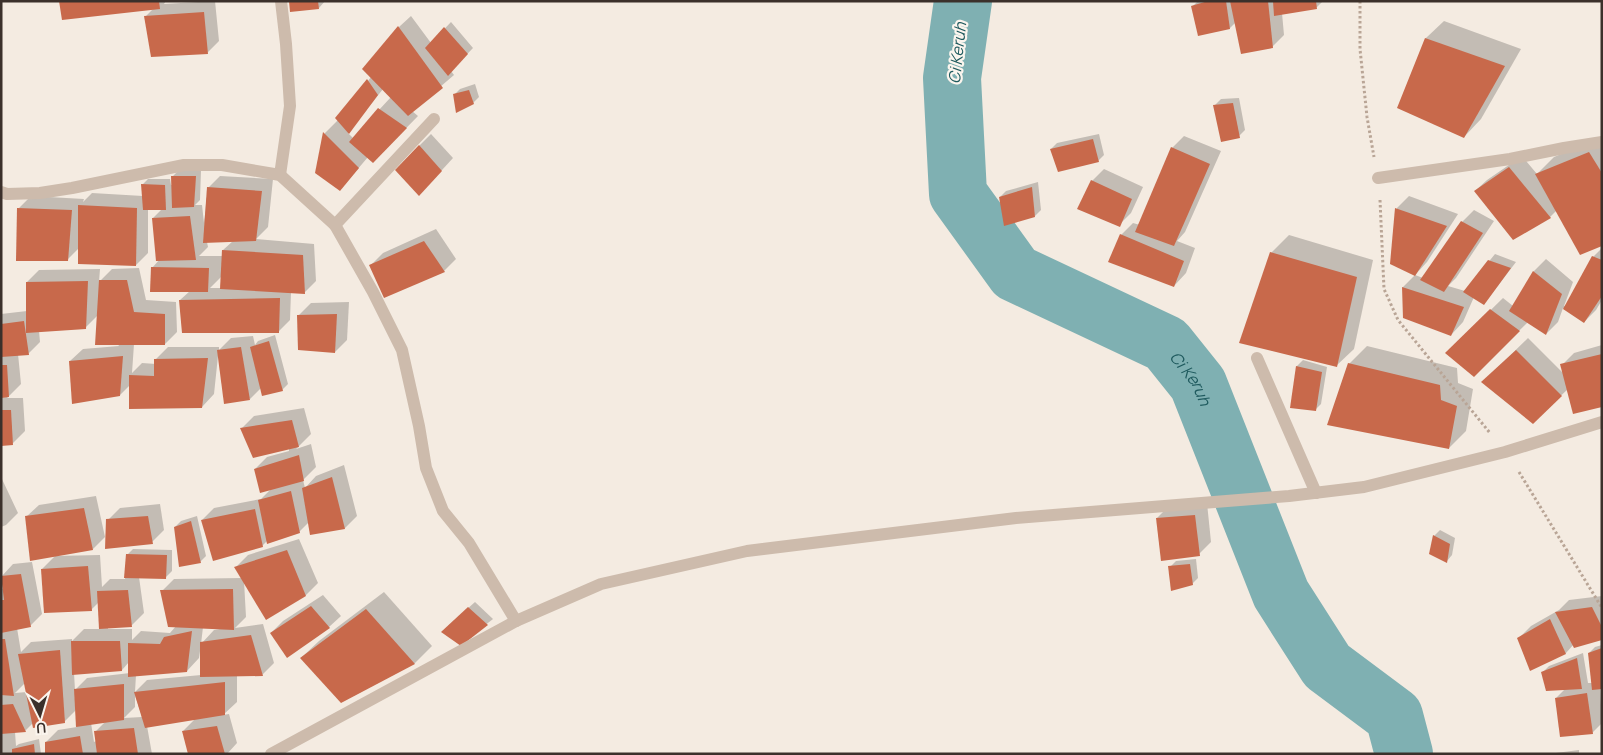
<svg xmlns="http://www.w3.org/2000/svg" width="1603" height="755" viewBox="0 0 1603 755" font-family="Manrope,sans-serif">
	<rect width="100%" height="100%" fill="#f4ebe1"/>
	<g fill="#0003" fill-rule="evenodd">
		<path d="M60,1H166L164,4L215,1L219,41L207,53L145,17L153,9Z"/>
		<path d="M290,1H325L319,8Z"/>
		<path d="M1198,1H1323L1317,7L1282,13L1284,35L1272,47L1236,22L1230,28L1192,7Z"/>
		<path d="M411,16L431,43L451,22L473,48L451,71L454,75L412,111L418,116L373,162L368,157L340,190L316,173L325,133L338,120L371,77L399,27ZM383,89L391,97L353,138L348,133Z"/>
		<path d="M1444,21L1521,49L1481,119L1464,137L1399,107L1426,38Z"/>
		<path d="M475,84L479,97L473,103L454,95L460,89Z"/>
		<path d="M1239,98L1245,130L1239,136L1215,105L1221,99Z"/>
		<path d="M431,134L453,158L431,182L419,146Z"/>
		<path d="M1099,134L1104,155L1098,161L1051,149L1057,143Z"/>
		<path d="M1184,136L1221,151L1185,232L1177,241L1195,248L1186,273L1174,286L1121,235L1133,223L1140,225L1172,148Z"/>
		<path d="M1602,137V244L1557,210L1550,217L1513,239L1475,191L1487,180L1522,156L1537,174L1554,157Z"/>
		<path d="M1104,169L1143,187L1131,213L1119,225L1092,181Z"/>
		<path d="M179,170H201L200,200L195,205H202L204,223L208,188L220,176L273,179L268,227L256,239L314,244L316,281L304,293L291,292L290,320L278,332L180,300L190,291L152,268L160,259L153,218L163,208L148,209V253L136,265L79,248L67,260L19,208L31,196L84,199L83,202L92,193L143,196L142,185L148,179H170L171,185H173V176ZM233,241L223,250V256H199L208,247L207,242ZM222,276L221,288H210Z"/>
		<path d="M1038,182L1041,210L1035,216L1000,197L1006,191Z"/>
		<path d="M1409,196L1458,214L1427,262L1415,275L1391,263L1397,208Z"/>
		<path d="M1474,210L1494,221L1456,278L1448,286L1465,291L1495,254L1516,262L1484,304L1474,297L1463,322L1451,335L1404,317L1403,287L1415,275L1423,278L1462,222Z"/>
		<path d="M436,229L456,259L444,271L371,265L383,253Z"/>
		<path d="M1289,235L1373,260L1354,349L1336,366L1271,253Z"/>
		<path d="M1602,248V300L1596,310L1584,322L1563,308L1558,322L1546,334L1528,322L1474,375L1447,353L1503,298L1513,306L1534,271L1546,259L1573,282L1564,306H1566L1593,257Z"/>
		<path d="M139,268L146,300L176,302L177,332L165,344H134L132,373L142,363L156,364V359L168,347H219V350L231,338L253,336L255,345L258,341L275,335L288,384L282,390L261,388L250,399L218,356L214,394L202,407L130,385L120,395L70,361L83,349L119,346L98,315L85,328L39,331L40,342L28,354H18L21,384L7,398H23L25,431L13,443L1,445V314L27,311V282L39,270L100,269L99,282L112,269Z"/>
		<path d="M349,302L347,340L335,352L299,315L311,303Z"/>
		<path d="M1528,338L1564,374L1562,365L1574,353L1602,345V405L1568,389L1533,422L1495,370Z"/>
		<path d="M1367,346L1457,368L1458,383L1473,389L1466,431L1449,448L1349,364Z"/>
		<path d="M1303,360L1327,367L1321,404L1315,410L1292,407L1297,366Z"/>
		<path d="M304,408L311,434L296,449L311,444L316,467L303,480L305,488L316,476L344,465L357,516L345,528L311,534L309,522L299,532L268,540L262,546L202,520L214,508L261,499L271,489L255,469L267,457L289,451V449L242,428L254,416Z"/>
		<path d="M1,477L18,513L6,525L1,527Z"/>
		<path d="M96,496L105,537L93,549L26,517L39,505Z"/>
		<path d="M1207,503L1211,542L1199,554L1157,518L1169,506Z"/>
		<path d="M160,504L164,530L152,542L108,520L120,508Z"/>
		<path d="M197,516L206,556L200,562L175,527L181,521Z"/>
		<path d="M1440,530L1455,538L1452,555L1447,561L1434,536Z"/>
		<path d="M299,539L318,583L306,595L266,618L244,581L246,617L235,628L263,624L274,663L262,675H237V702L223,715L229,714L237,743L227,754H189L183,731L195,719L147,726L152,754H47L46,742L58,730L77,727L76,710L64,722L33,723L25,731L15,732L16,746L19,744L39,739L41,754H1V588L3,589L1,577L13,564L32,562L42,614L30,626L17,628L21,652L31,642L72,639V641L84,629H100L99,602L91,610L42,569L55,556L100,555L102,587L110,579H125L127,555L133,549L172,550V571L166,577H139L144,613L132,625L108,627V629H132V640L141,631L170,633L176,626L162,591L174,579L242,578L236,567L248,555ZM203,627L220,629L214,630L201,644ZM200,651H202L201,675L147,680L135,692L136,675L187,671L199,658ZM129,662L130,673L87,678L75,690L74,673L122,670ZM25,683L27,692L15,693ZM135,695L142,717L124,718L135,707ZM106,721L95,732L96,741L94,742L91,723Z"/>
		<path d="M1196,559L1198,578L1192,584L1170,567L1176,561Z"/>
		<path d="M384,592L432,646L415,663L342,702L301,658L319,641Z"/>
		<path d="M323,595L341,616L329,627L271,633L283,621Z"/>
		<path d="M1602,596V639L1574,644L1566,653L1531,669L1519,638L1531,626L1559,610L1569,600Z"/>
		<path d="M475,602L493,619L461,644L448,626Z"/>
		<path d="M1602,645V688H1600L1602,723L1592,733L1556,698L1565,689L1543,672L1549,666L1583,653L1588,683H1593L1589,653L1595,647Z"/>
		<path d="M1579,750V754H1548Z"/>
	</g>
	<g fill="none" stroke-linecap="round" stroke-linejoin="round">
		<path stroke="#7fb0b2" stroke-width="58" id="s1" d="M963,1L952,78L958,194L1015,273L1166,344L1198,384L1281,594L1327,666L1394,716L1404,754"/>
	</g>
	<g fill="#c8694b">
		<path d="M59,1H159L160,9L62,20Z"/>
		<path d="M289,1H318L319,9L290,12Z"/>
		<path d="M1208,1H1226L1230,29L1198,36L1191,6Z"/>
		<path d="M1230,1H1268L1273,48L1241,54Z"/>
		<path d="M1273,1H1316L1317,9L1274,16Z"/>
		<path d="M204,12L208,54L151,57L144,16Z"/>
		<path d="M398,26L443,88L408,116L362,69Z"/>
		<path d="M444,27L468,54L448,76L425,48Z"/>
		<path d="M1425,38L1505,66L1464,138L1397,108Z"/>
		<path d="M367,79L378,95L349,134L335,118Z"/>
		<path d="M469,90L474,104L456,113L453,94Z"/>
		<path d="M1233,103L1240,138L1221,142L1213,105Z"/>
		<path d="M378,108L407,128L373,163L349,142Z"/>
		<path d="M323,132L359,168L340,191L315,173Z"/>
		<path d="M1093,139L1099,162L1058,172L1050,149Z"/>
		<path d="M419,145L442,171L419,196L395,170Z"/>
		<path d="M1171,147L1210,164L1174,246L1135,232Z"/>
		<path d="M1589,152L1602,173V246L1580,255L1535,174Z"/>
		<path d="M1509,167L1551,218L1513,240L1474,191Z"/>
		<path d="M171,176H196L194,207L172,208Z"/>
		<path d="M1091,180L1132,199L1120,227L1077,209Z"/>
		<path d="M141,184L165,185L166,210H143Z"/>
		<path d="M207,187L262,191L256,241L203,243Z"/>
		<path d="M1032,187L1035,217L1004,226L999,197Z"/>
		<path d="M78,205L137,208L136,266L78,264Z"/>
		<path d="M17,208L72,210L68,261H16Z"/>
		<path d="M1395,208L1447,226L1415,276L1390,264Z"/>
		<path d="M190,216L196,260L156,261L152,218Z"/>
		<path d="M1461,221L1483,233L1444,292L1420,280Z"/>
		<path d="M1120,234L1184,261L1174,287L1108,262Z"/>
		<path d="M424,241L445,272L384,298L369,265Z"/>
		<path d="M222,250L303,255L305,294L220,289Z"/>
		<path d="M1270,252L1357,277L1337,367L1239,343Z"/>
		<path d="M1592,256L1602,260V296L1584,323L1563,309Z"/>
		<path d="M1488,260L1511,268L1484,305L1463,292Z"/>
		<path d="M151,267L209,268L208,292H150Z"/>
		<path d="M1533,271L1562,294L1546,335L1509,311Z"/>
		<path d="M99,280H127L134,312L165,314V345H95Z"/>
		<path d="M88,281L86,329L26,333V282Z"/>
		<path d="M1402,287L1464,307L1451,336L1403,318Z"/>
		<path d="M280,298L279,333H182L179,300Z"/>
		<path d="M1490,309L1520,331L1474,377L1445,353Z"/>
		<path d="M337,314L335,353L298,350L297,315Z"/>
		<path d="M24,321L29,355L1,357V324Z"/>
		<path d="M269,341L283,391L262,396L250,347Z"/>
		<path d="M241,347L250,400L224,404L217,350Z"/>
		<path d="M1516,350L1562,396L1533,424L1481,382Z"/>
		<path d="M1602,354V407L1573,414L1560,364Z"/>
		<path d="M123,356L120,396L72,404L69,361Z"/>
		<path d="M208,358L202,408L129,409V375L154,376V359Z"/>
		<path d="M1348,363L1440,385L1441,400L1457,406L1449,449L1327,425Z"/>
		<path d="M1,365H7L9,397L1,398Z"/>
		<path d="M1296,366L1322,372L1316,411L1290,408Z"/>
		<path d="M1,410H11L13,445L1,446Z"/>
		<path d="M292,420L299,447L253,458L240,428Z"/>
		<path d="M299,455L304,481L260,493L254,469Z"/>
		<path d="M332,477L345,529L310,535L302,488Z"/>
		<path d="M291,491L300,533L267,544L258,500Z"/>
		<path d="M84,508L93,550L30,561L25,516Z"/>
		<path d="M255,509L263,547L213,561L201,520Z"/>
		<path d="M1195,515L1200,556L1161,561L1156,518Z"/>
		<path d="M148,516L153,544L105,549L106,519Z"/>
		<path d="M191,521L201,563L179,567L174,527Z"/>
		<path d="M1433,535L1450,544L1447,563L1429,554Z"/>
		<path d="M287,550L306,596L266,620L234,567Z"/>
		<path d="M126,554L167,555L166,579L124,578Z"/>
		<path d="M1190,564L1193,585L1171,591L1168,566Z"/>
		<path d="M88,566L92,611L44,613L41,569Z"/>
		<path d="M21,574L31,627L1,633V600H4L1,576Z"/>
		<path d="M233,589L234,630L168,627L160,590Z"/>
		<path d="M128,590L132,627L99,629L97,591Z"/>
		<path d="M311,606L330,628L287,658L270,633Z"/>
		<path d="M468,607L488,625L461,646L441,632Z"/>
		<path d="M1592,607L1602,627V640L1574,648L1555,612Z"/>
		<path d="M366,609L415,664L341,703L300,658Z"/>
		<path d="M1550,619L1566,654L1530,671L1517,638Z"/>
		<path d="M192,631L187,672L128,677V643L160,644L164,637Z"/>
		<path d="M251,635L263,676L200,677V642Z"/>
		<path d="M1,639H5L14,696L1,695Z"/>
		<path d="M71,641H120L122,671L72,675Z"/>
		<path d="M1602,648V689L1592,690L1588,653Z"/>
		<path d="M60,650L65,723L33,728L18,654Z"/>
		<path d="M1577,658L1582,689L1546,691L1541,672Z"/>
		<path d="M225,682V715L145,728L134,692Z"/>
		<path d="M124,684V720L76,727L74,689Z"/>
		<path d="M1587,693L1593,734L1560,737L1555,698Z"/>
		<path d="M13,704L26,732L1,734V705Z"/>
		<path d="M217,726L225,754H188L182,731Z"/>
		<path d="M134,728L138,754H97L94,731Z"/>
		<path d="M80,736L83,754H45V742Z"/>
		<path d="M34,744L35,754H12V749Z"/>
	</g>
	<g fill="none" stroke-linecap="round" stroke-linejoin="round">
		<g stroke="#b9a596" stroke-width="3" stroke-dasharray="2.5 2.5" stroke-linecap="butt">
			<path d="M1360,1V49L1367,117L1374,157"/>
			<path d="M1380,200L1384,289L1398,320L1490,433"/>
			<path d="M1519,472L1602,608"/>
		</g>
		<g stroke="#cdbbac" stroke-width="12">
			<path d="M280,175L290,106L286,44L281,1"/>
			<path d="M1378,178L1510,159L1564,148L1602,142"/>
			<path d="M1,192L7,194L40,193L72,188L184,165H222L280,175L335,225L373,292L402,350L419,426L426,468L443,511L469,543L516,621"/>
			<path d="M335,225L434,119"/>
			<path d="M1257,358L1316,493"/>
			<path d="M271,754L516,621L601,584L747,551L1016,518L1289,496L1364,487L1505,452L1602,422"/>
		</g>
	</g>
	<g text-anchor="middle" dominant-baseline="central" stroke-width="4.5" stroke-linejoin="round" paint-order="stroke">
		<g font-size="16" font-style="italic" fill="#1f5a5e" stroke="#fbf5ee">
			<text transform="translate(957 53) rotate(-84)">Ci Keruh</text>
			<text stroke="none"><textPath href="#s1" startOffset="501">Ci Keruh</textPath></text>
		</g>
	</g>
	<rect width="1603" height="755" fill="none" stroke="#3b302b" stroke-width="5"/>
	<g transform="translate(40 715) rotate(175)" stroke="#fbf5ee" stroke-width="4" paint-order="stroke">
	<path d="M0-4L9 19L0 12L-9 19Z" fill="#3b302b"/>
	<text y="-8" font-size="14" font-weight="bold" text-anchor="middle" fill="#3b302b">U</text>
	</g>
</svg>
